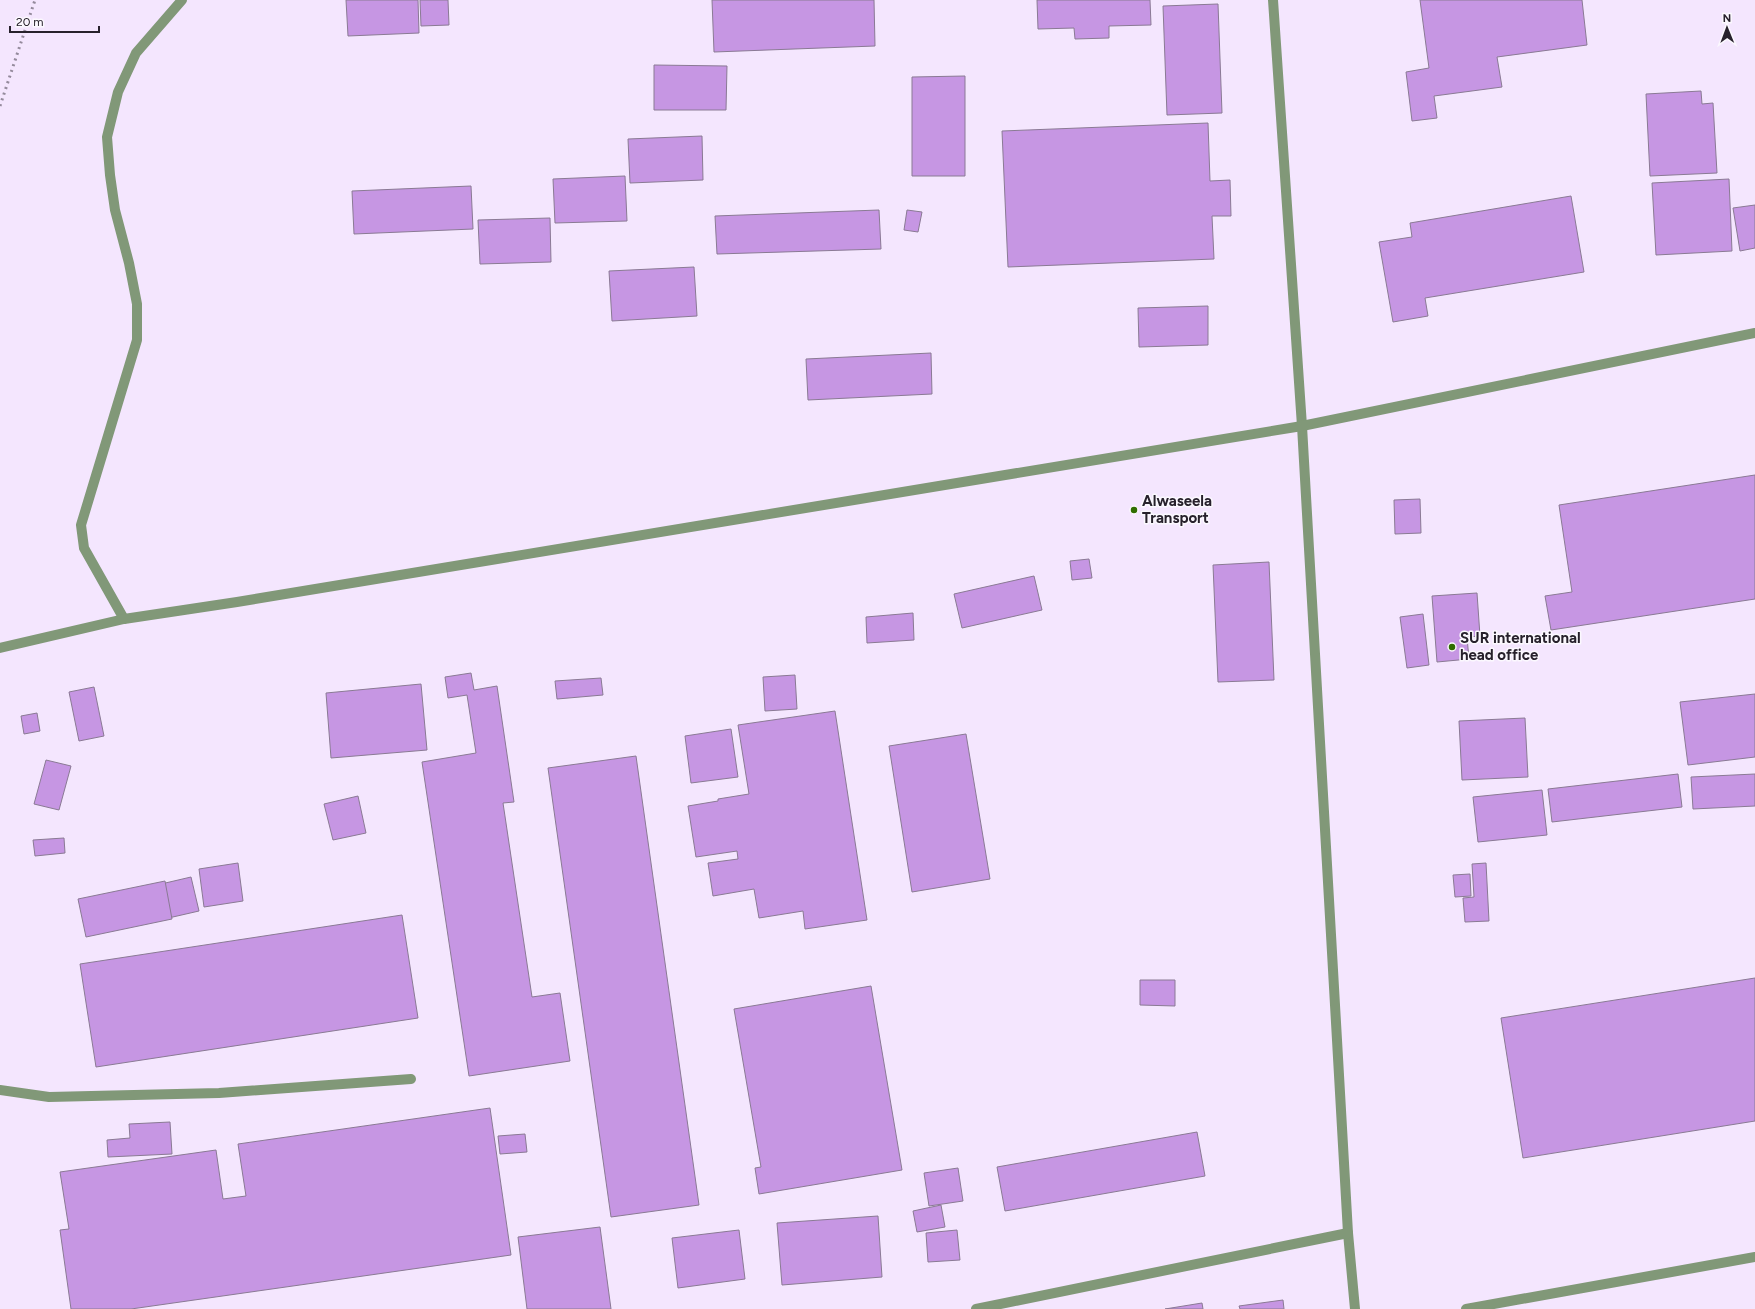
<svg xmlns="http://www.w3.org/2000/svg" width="1755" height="1309" viewBox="0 0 1755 1309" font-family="Figtree,sans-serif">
	<rect width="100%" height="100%" fill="#f4e6fe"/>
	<g fill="#c696e3" stroke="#8a7a94">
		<path d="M346,0H418L419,33L348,36Z"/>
		<path d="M420,0H448L449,25L421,26Z"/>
		<path d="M712,0H874L875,46L714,52Z"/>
		<path d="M1037,0H1150L1151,25L1109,26V38L1075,39L1074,28L1038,29Z"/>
		<path d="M1420,0H1582L1587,45L1497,57L1502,87L1434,96L1437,118L1412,121L1406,72L1429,68Z"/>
		<path d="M1218,4L1222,113L1167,115L1163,6Z"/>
		<path d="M654,65L727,66L726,110H654Z"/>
		<path d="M965,76V176H912V77Z"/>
		<path d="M1701,91L1702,104L1713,103L1717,173L1650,176L1646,94Z"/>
		<path d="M1208,123L1210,181L1230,180L1231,216H1212L1214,259L1008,267L1002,131Z"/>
		<path d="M702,136L703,180L630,183L628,139Z"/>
		<path d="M625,176L627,221L555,223L553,179Z"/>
		<path d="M1729,179L1732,251L1656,255L1652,183Z"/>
		<path d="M471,186L473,229L354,234L352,191Z"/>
		<path d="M1571,196L1584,272L1425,298L1428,316L1393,322L1379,242L1412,237L1410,223Z"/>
		<path d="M1755,205V248L1740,251L1733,208Z"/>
		<path d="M879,210L881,249L717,254L715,216Z"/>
		<path d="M907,210L922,212L918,232L904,230Z"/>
		<path d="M550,218L551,262L480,264L478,220Z"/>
		<path d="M694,267L697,316L612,321L609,271Z"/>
		<path d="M1208,306V345L1139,347L1138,308Z"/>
		<path d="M931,353L932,394L808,400L806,359Z"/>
		<path d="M1755,475V599L1551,630L1545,596L1572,592L1559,505Z"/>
		<path d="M1420,499L1421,533L1395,534L1394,500Z"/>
		<path d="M1089,559L1092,578L1072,580L1070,561Z"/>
		<path d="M1269,562L1274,680L1218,682L1213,565Z"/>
		<path d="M1034,576L1042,610L962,628L954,594Z"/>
		<path d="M1477,593L1480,636L1467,637L1469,659L1437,662L1432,596Z"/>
		<path d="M913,613L914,640L867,643L866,617Z"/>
		<path d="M1423,614L1429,665L1407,668L1400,617Z"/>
		<path d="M471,673L474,690L497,686L514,802L503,803L532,997L560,993L570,1061L469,1076L422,762L476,753L467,695L448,698L445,677Z"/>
		<path d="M795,675L797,709L765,711L763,677Z"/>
		<path d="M601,678L603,695L557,699L555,681Z"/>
		<path d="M421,684L427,750L331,758L326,693Z"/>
		<path d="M94,687L104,736L79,741L69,692Z"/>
		<path d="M1755,694V757L1688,765L1680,702Z"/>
		<path d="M835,711L867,920L805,929L803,911L759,918L754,889L713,896L708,863L738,859L737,851L696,857L688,806L718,801V799L749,794L738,725Z"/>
		<path d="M37,713L40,731L24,734L21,716Z"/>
		<path d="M1525,718L1528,777L1462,780L1459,721Z"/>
		<path d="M731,729L738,777L691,783L685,736Z"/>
		<path d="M966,734L990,879L912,892L889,746Z"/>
		<path d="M636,756L699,1205L611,1217L548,768Z"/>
		<path d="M46,760L71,766L59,810L34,804Z"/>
		<path d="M1678,774L1682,807L1552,822L1548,789Z"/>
		<path d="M1755,774V806L1693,809L1691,777Z"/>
		<path d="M1542,790L1547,835L1478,842L1473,797Z"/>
		<path d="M358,796L366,833L333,840L324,804Z"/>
		<path d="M64,838L65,853L35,856L33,840Z"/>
		<path d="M238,863L243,901L204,907L199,869Z"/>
		<path d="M1486,863L1489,921L1465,922L1463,898L1474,897L1472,864Z"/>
		<path d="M1470,874L1471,896L1455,897L1453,875Z"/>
		<path d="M191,877L199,911L151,922L144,888Z"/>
		<path d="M165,881L172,919L86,937L78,899Z"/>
		<path d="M402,915L418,1018L96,1067L80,964Z"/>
		<path d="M1755,978V1121L1523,1158L1501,1018Z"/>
		<path d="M1140,980H1175V1006L1140,1005Z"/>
		<path d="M871,986L902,1170L759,1194L755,1168L761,1167L734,1009Z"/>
		<path d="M490,1108L511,1255L131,1309H71L60,1230L69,1229L60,1172L216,1150L223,1199L246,1196L238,1144Z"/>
		<path d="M170,1122L172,1154L108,1157L107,1140L130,1138L129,1124Z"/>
		<path d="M1197,1132L1205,1176L1005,1211L997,1167Z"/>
		<path d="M525,1134L527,1152L500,1154L498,1136Z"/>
		<path d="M958,1168L963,1201L929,1206L924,1173Z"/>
		<path d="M941,1205L945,1227L917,1232L913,1211Z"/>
		<path d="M878,1216L882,1277L782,1285L777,1223Z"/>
		<path d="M600,1227L611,1309H527L518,1237Z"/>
		<path d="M739,1230L745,1279L678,1288L672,1238Z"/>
		<path d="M957,1230L960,1260L928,1262L926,1233Z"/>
		<path d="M1283,1300L1284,1309H1240L1239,1306Z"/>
		<path d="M1202,1303L1203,1309H1165Z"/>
	</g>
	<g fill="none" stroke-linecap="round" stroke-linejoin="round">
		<g stroke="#819878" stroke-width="10">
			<path d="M1273,0L1302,426L1348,1233L1355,1309"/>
			<path d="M124,619L84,548L81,525L137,340V304L129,263L115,210L110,175L107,137L118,92L136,53L182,0"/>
			<path d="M0,648L124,619L237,602L1302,426L1755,333"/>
			<path d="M0,1090L49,1097L219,1093L411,1079"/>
			<path d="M976,1309L1348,1233"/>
			<path d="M1466,1309L1755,1257"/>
		</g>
		<path stroke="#948a9c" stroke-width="3" stroke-dasharray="2 4" stroke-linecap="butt" d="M0,106L35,0"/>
	</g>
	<g fill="#2f6d00" stroke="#fbf8fe" stroke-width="1.5">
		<circle cx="1134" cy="510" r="4"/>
		<circle cx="1452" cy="647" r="4"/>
	</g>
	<g text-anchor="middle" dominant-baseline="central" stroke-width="3" stroke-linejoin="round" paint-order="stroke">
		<g font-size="15" font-weight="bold" fill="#27212c" stroke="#fbf8fe" text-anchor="start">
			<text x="1142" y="501">Alwaseela<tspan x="1142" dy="17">Transport</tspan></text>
			<text x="1460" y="638">SUR international<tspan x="1460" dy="17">head office</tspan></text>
		</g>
	</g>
	<g transform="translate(1727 28) rotate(359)" stroke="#fbf8fe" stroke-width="3" paint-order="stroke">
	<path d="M0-3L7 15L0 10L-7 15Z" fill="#27212c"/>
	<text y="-6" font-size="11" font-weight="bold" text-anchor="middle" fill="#27212c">N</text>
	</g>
	<path d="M10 26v6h89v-6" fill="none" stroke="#27212c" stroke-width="2"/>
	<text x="16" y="26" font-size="12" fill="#27212c" stroke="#fbf8fe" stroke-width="3" paint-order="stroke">20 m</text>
</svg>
